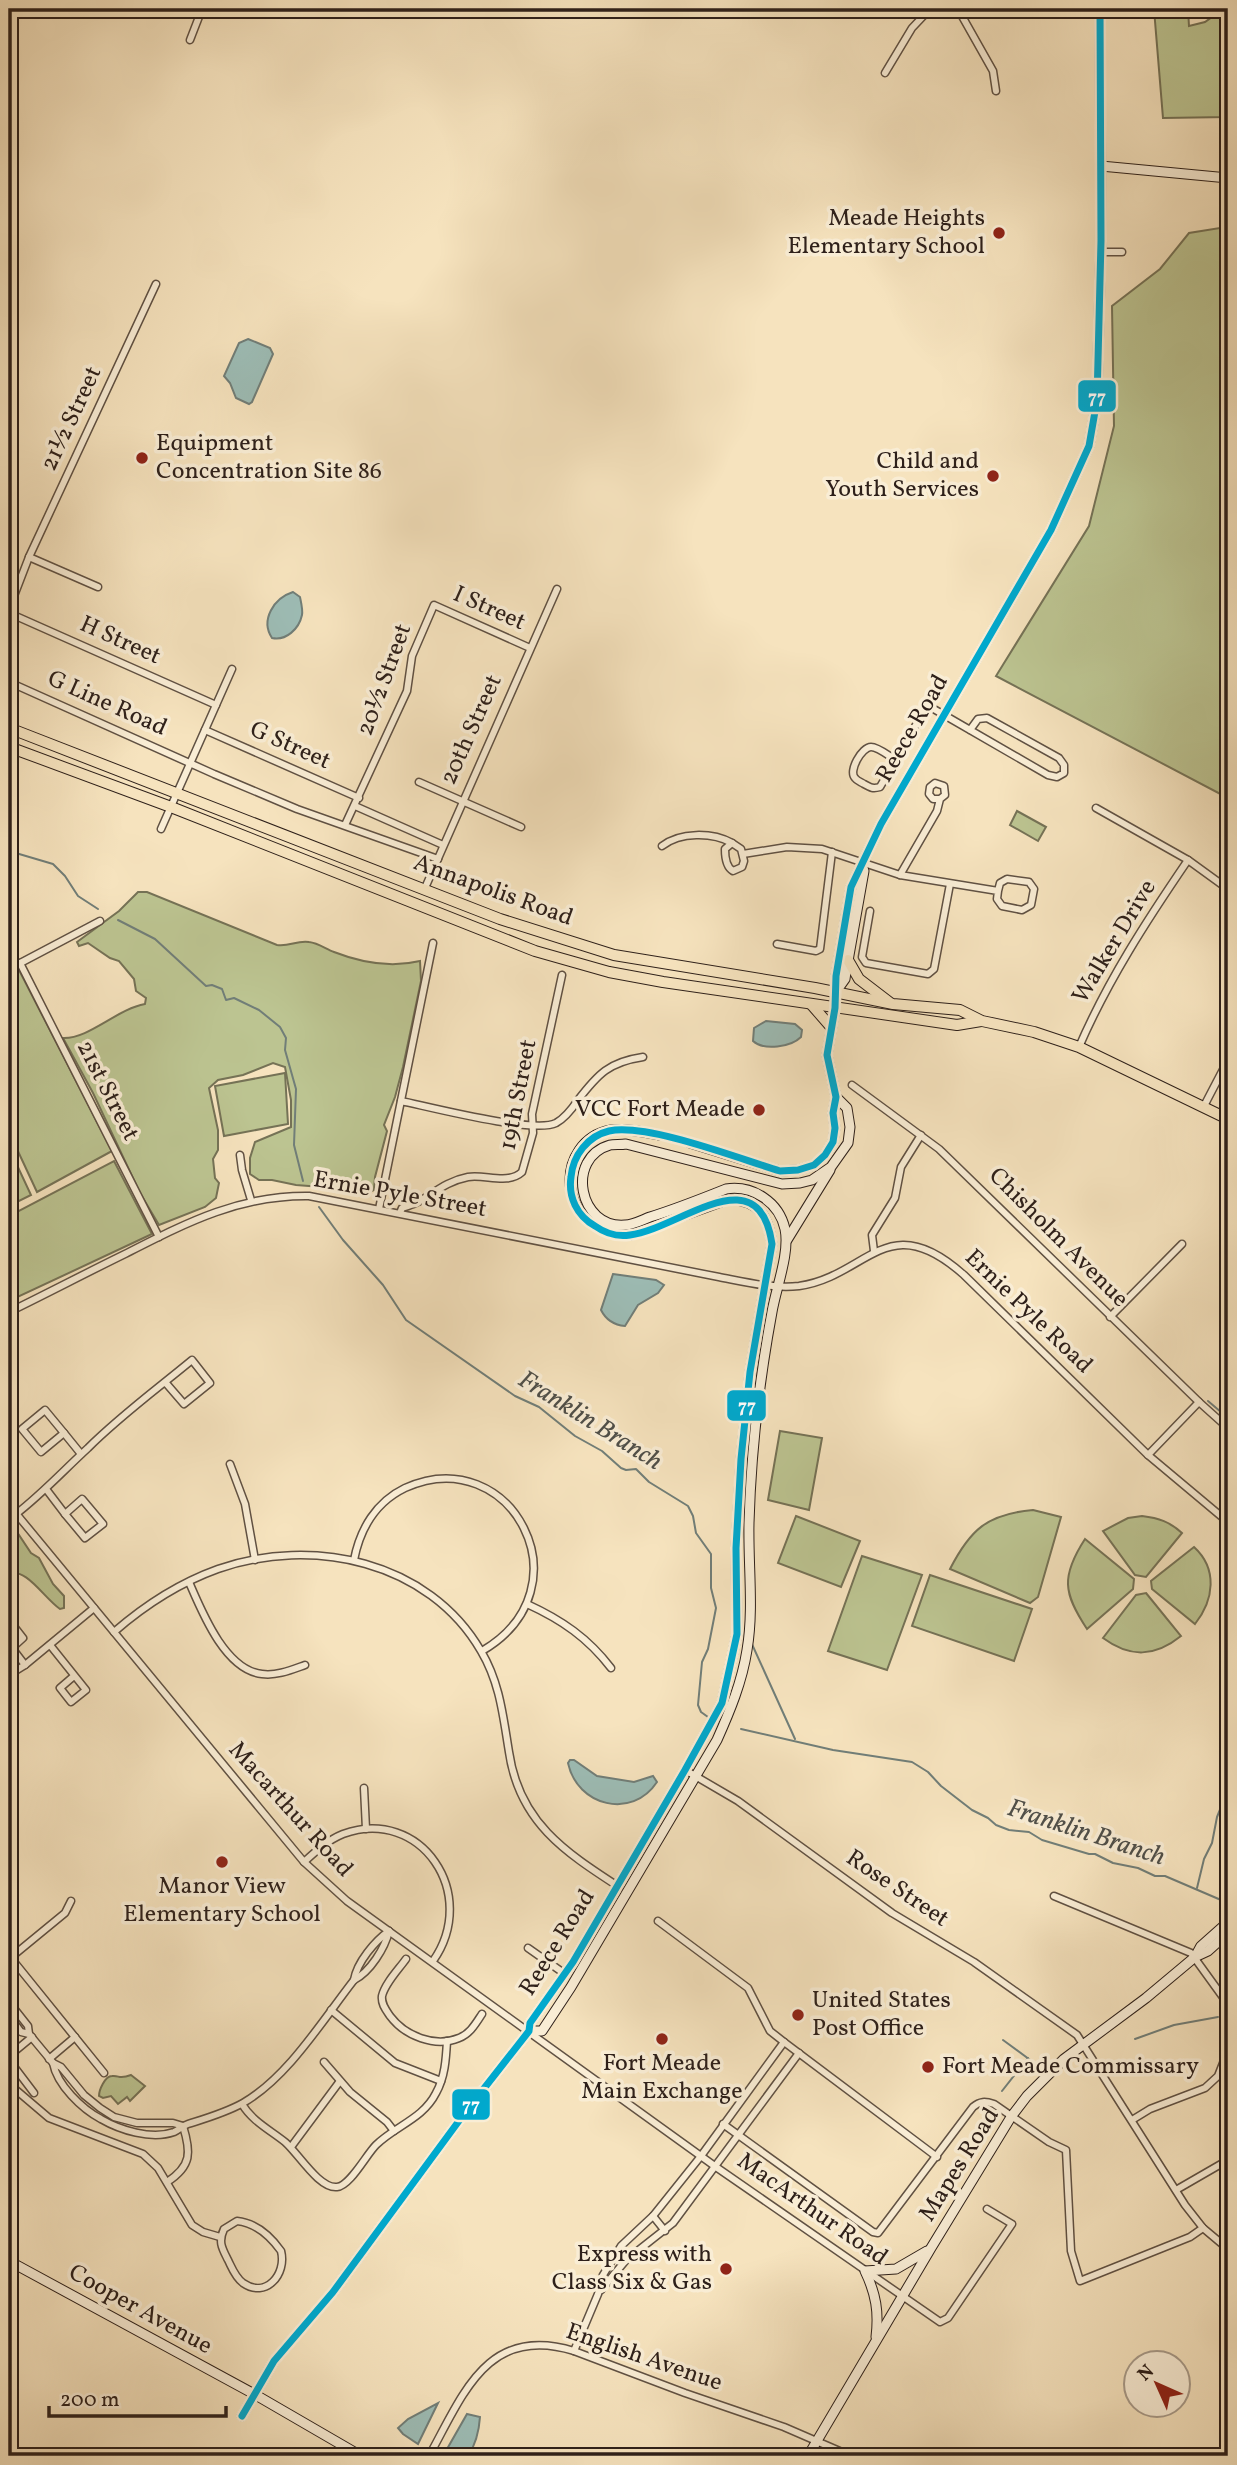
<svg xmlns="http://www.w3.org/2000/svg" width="1237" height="2465" viewBox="0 0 1237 2465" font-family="Vollkorn,serif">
	<rect width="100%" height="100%" fill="#f6e3be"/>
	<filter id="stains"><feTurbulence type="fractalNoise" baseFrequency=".00286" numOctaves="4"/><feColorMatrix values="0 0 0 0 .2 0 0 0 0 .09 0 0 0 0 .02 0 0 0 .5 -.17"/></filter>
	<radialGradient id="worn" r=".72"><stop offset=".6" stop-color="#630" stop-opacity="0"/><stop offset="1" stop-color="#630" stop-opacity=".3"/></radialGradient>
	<g fill="#bcc491" stroke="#757256" stroke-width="2">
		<path d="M1154,9H1188L1189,26L1205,22L1223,9H1228V117L1163,118Z"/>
		<path d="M1226,227L1228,230V798L996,676L1089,526L1114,426L1112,306L1160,269L1189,233Z"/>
		<path d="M1017,811L1046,827L1038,841L1010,825Z"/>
		<path d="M138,892H147L277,945C289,947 297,940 309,942C318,943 326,949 334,952C362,963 391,968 420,961L421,981L403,1067L395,1097L384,1125L387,1131L375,1177L374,1190L367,1193H356L335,1188L296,1185L272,1180H259L250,1174V1158L255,1142L291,1127V1100L285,1067L273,1063L243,1075L218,1080L209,1088L218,1130V1150L213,1159L215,1178L219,1183L216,1198L205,1207L159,1225L140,1193L93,1093L63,1038C89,1039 117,1009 145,1004L146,998L136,991L134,979L119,961L110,958L88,943L79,946L77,942L119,911Z"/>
		<path d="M18,968L112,1151L37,1192L9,1132V973Z"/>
		<path d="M285,1073L288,1124L224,1136L215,1086Z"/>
		<path d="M9,1148L31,1195L9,1206Z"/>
		<path d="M114,1161L152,1234L9,1301V1216Z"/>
		<path d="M780,1431L822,1438L809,1510L768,1500Z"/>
		<path d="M1033,1510L1061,1517L1038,1597L1030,1603L950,1569C970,1530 987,1514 1033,1510Z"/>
		<path d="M796,1516L860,1541L841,1587L778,1563Z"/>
		<path d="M1142,1516C1159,1518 1170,1522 1182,1533L1146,1577L1135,1575L1103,1531L1128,1518Z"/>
		<path d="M9,1526L17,1532L31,1553L39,1558L53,1584L64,1596V1608L60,1609C44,1598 26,1567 9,1574Z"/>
		<path d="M1085,1539L1134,1579L1133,1589L1087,1629C1063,1593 1061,1576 1085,1539Z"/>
		<path d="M1194,1547C1218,1569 1214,1600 1195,1624L1152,1589L1151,1581Z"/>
		<path d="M862,1556L922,1575L887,1670L828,1651Z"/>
		<path d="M930,1575L1032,1609L1014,1661L912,1626Z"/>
		<path d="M1146,1593L1181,1636C1155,1657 1130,1658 1103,1638L1136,1595Z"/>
		<path d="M131,2075L145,2086L130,2101L127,2097L118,2104L111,2096L103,2098L99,2096C99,2090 105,2076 112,2076C120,2075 118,2080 131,2075Z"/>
	</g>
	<g fill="#9dbdb6" stroke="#717e78" stroke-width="2">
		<path d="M248,339L270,348L273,354L252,402L249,404L236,398L230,383L224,376L239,343Z"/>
		<path d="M293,592L300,597C301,602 303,610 302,615C299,629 286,641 272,638C260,620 274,598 293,592Z"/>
		<path d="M766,1021L795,1024L802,1030L801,1037C791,1047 764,1051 753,1041L754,1028Z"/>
		<path d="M613,1274L656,1280L664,1285L658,1293L638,1305L625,1326C614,1325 606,1320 601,1310Z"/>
		<path d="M570,1760H574L597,1776L634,1782L653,1776L657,1782C632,1820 577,1806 568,1763Z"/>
		<path d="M438,2403L418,2444L403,2434L398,2428L408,2419Z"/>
		<path d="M467,2414L480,2417C479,2432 476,2444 468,2456H443Z"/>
	</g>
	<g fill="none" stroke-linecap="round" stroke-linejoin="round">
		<g stroke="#717e78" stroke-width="2">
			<path d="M9,851L53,864L65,876L78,896L98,909"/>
			<path d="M118,920L155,939L206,986L212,985L222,989L226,1000L234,998L259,1010L280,1027L286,1038L285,1050L296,1089L294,1145L303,1181"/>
			<path d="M319,1207L343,1240L383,1285L406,1320L515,1396L539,1407L575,1436L602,1451L621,1468L626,1470L636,1469L649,1482L688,1506L693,1516L696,1533L711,1554V1588L716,1608L708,1649L702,1662L698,1705L701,1712L708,1717"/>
			<path d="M1208,1401L1228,1418"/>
			<path d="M751,1642L795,1739"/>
			<path d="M741,1729L833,1750L912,1762L928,1772L941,1786L972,1810L988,1818L996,1825L1009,1830L1029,1832L1042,1840L1089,1854H1095L1113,1863L1138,1868L1155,1876H1165L1228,1903"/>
			<path d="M1197,1888L1204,1859L1212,1843L1217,1817L1228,1790"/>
			<path d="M1135,2039L1174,2025L1218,2017"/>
			<path d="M1003,2040L1037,2065"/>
			<path d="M1002,2091L1028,2058"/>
		</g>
		<path stroke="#cebc9d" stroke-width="9" stroke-dasharray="9 4.5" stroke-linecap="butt" d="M659,1135L690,1143"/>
		<g stroke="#605143" stroke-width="9">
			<g id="street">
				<path d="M958,9L993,71L996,91"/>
				<path d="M190,40L202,9"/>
				<path d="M885,73L912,28L930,9"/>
				<path d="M1101,252H1122"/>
				<path d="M29,557L98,587"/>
				<path d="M9,609L29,557L156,284"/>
				<path d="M9,613L216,705"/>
				<path d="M9,682L214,774L297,809L438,859"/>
				<path d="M205,730L359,798"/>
				<path d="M896,760C889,756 878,747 871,747C862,747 848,771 855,778C857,781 861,782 864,784C871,788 873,789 880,787L924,711L932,708L1048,775L1057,777L1064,773V765L1059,758L987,718L978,719L970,730"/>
				<path d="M419,782L521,827"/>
				<path d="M355,806L443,845"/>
				<path d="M1096,808L1188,860L1228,889"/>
				<path d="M345,825L407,691L412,656L434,605L530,648"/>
				<path d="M161,829L232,669"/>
				<path d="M732,843L741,849L744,861L742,867L733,871C726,867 725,856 725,849Z"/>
				<path d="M662,846C680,832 712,832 732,843"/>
				<path d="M743,854L787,847L822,849L900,875L998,891L997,899L1002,906L1022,910L1031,905L1034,889L1029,882L1007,879L1000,883L998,891"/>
				<path d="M900,875L937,811L940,799L945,795L944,786L935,783L930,787L929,794L933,799H940"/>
				<path d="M425,888L557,589"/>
				<path d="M870,911L862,957L866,963L928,974L934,969L950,884"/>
				<path d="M777,944L816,951L820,949L832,852"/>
				<path d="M20,963L159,1237"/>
				<path d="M9,969L100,921"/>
				<path d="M1079,1047C1108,980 1147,920 1188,860"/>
				<path d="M852,1085L939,1149L1199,1402L1228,1428"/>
				<path d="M401,1101C430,1107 534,1134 556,1123C565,1118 572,1109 578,1100C598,1074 609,1062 643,1057"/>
				<path d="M1204,1106L1228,1060"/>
				<path d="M240,1155L242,1170L251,1200"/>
				<path d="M379,1209L433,943"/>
				<path d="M400,1213L402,1208C407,1206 413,1205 418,1202C434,1193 447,1181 468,1177C485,1174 508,1185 522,1172L533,1133L532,1114L562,975"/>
				<path d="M874,1251L872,1235L895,1198L901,1167L921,1135"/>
				<path d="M9,1312C48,1293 86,1273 125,1254C186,1223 239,1195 309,1196L719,1277C745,1282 773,1289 799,1286C868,1276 887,1206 964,1275L1148,1455L1228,1522"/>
				<path d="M1110,1317L1182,1244"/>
				<path d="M45,1410L64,1433L41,1452L22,1429Z"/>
				<path d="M64,1433L81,1454"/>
				<path d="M1148,1455L1199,1402"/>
				<path d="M230,1464L245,1504L255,1560"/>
				<path d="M46,1489L65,1514"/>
				<path d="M82,1499L103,1524L85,1538L65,1514Z"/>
				<path d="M9,1505L304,1862L347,1901L716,2167L940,2322L948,2318L1012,2224L987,2209"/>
				<path d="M16,1514C42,1494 64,1470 88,1448C120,1416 157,1389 192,1360L210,1383L184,1404L165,1382"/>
				<path d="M354,1560C360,1529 376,1502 405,1488C511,1440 590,1588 482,1651"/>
				<path d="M189,1582C202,1612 225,1670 262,1674C277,1676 291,1670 305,1665"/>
				<path d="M527,1604C562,1620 588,1638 611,1668"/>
				<path d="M9,1620L23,1638L12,1648"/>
				<path d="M114,1632C145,1605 179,1583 218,1569C312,1536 429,1561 481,1651C500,1683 503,1716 509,1752C519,1822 565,1852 619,1887"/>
				<path d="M9,1644L25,1665"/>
				<path d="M50,1645L86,1690L71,1702L60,1688L74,1676"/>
				<path d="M9,1675L25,1665L94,1608"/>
				<path d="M9,1741L11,1744L9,1747"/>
				<path d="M685,1770L738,1801L892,1913L974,1962L1077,2035L1185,2205L1203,2228L1228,2249"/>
				<path d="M364,1788L366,1829"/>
				<path d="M304,1862C316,1851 328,1840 343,1834C421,1806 480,1894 433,1961"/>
				<path d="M1054,1896L1191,1953L1225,2000L1228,2017L1227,2053L1218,2076L1205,2088L1150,2109L1132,2120"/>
				<path d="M658,1921L748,1988L770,2031L784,2042L937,2157"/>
				<path d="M528,1948L565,1974"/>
				<path d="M11,1958L104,2073"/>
				<path d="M9,1959L65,1913L71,1901"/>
				<path d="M406,1959C399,1969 385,1983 382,1996C381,2004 386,2010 390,2016C405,2036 435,2048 459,2038C470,2034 476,2023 482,2014"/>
				<path d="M354,1980C357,1962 375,1941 389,1931"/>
				<path d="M9,2002L28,2026L29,2034"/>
				<path d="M331,2010L395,2063L441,2081"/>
				<path d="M9,2016L21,2032L29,2034L53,2063L61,2067L84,2095L100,2108L114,2117L137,2123H173L183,2126"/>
				<path d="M9,2056L32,2037"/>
				<path d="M49,2059L75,2037"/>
				<path d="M9,2060L34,2093"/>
				<path d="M324,2062L350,2092L387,2122L394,2131"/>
				<path d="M53,2063C57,2085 82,2109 101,2119C120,2130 151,2140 174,2132C179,2130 182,2126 188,2124C207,2118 225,2113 243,2103C288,2077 322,2021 354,1980C370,1972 385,1948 389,1931"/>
				<path d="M9,2084L49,2118L143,2154L158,2168L192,2225L203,2232L220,2237"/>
				<path d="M242,2104C252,2121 270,2130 285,2142C298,2153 319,2189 337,2187C350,2186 366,2155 376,2145C395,2126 423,2119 436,2093C445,2077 446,2059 447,2041"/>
				<path d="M723,2124L873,2232L878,2233L973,2107C980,2101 985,2101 994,2104L1049,2142L1066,2150L1071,2251L1080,2281L1190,2237L1203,2228"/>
				<path d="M291,2147L340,2081"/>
				<path d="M167,2182C192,2166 191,2152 183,2126"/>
				<path d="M1176,2190L1228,2160"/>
				<path d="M653,2216L665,2231"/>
				<path d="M237,2221C256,2223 271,2237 281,2251C287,2274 266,2299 243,2283C235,2277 232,2268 228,2260C222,2248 218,2242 224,2229Z"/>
				<path d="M601,2290L626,2260L673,2223L799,2053"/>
				<path d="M574,2351L598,2294L603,2275L621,2246L653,2216L701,2156L784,2042"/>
				<path d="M429,2456C463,2395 487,2324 574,2351L685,2393L784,2427L851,2456"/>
			</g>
		</g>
		<g stroke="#2e201a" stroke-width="11">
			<g id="secondary">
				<path d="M1101,166L1228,178"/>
				<path d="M835,993L845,979L846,972L864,871L862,865"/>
				<path d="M690,1143L780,1171L798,1170L814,1165L825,1155L833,1142L835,1128L833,1113L836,1097L827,1055L835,1008L836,976L851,887L881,824L1051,530L1089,446L1097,400L1101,241L1100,9"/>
				<path d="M787,1240L830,1170"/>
				<path d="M1195,1957L1201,1946L1228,1922"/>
				<path d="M529,2031H542L571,1987L717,1740C730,1711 742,1682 747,1650C754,1609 748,1565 749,1523C751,1453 759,1382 772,1312C776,1288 790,1253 785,1229C779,1202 753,1185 726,1189C701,1199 676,1209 650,1217C642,1220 633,1225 625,1225C579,1229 565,1158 610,1145C614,1144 621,1145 626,1144L782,1184L800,1183L812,1180L831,1167L848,1143L850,1127L847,1108L836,1097"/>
				<path d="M9,2261L254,2394L361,2456"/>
				<path d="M876,2337C879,2312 876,2294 865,2271L896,2269L927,2251"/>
				<path d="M242,2416L274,2361L333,2292L464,2114L529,2031L530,2023L573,1962L685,1770L722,1703L737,1634L736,1548L741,1459L750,1372L772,1244C768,1215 759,1201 729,1199L630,1235C553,1233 554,1140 611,1130C626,1128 644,1132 659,1135"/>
				<path d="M808,2456L931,2248L1011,2117L1027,2096L1064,2059L1146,1998L1195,1957L1208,1951L1228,1933"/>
			</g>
		</g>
		<g stroke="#2e201a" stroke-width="12">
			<g id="primary">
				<path d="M9,728L500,919L614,955L815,988L893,1004L960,1010L982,1021L1034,1032L1079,1047L1228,1119"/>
				<path d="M9,747L171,807L535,951L609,972L663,982L957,1025L981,1021"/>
				<path d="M848,960L859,979L889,1002"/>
				<path d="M811,1004L831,1027"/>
			</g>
		</g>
		<use href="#street" stroke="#f9edd5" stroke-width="6"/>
		<use href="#secondary" stroke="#f9edd5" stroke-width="9"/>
		<use href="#primary" stroke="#f6e3be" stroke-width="10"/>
		<g stroke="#f9edd5" stroke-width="12">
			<path id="bus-1" d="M242,2416L274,2361L333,2292L464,2114L529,2031L530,2023L573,1962L685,1770L722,1703L737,1634L736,1548L741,1459L750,1372L772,1244C759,1154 679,1229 630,1235C618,1237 605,1233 595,1226C577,1216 568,1197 571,1177C573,1155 588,1136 609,1131C648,1123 740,1159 780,1171L798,1170L814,1165L825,1155L833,1142L835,1128L833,1113L836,1097L827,1055L835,1008L836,976L851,887L881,824L1051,530L1089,446L1097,400L1101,241L1100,9"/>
		</g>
		<use href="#bus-1" stroke="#00a9ce" stroke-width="7"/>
	</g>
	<g fill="#8f2418" stroke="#f9edd5" stroke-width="2.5">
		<circle cx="999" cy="233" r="7"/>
		<circle cx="142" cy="458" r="7"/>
		<circle cx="993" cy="476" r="7"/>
		<circle cx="759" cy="1110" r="7"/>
		<circle cx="222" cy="1862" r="7"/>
		<circle cx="798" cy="2015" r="7"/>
		<circle cx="662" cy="2039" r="7"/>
		<circle cx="928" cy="2067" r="7"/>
		<circle cx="726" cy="2269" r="7"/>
	</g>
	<g text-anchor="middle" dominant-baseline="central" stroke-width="7" stroke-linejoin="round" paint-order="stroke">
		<g font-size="24" fill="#2e201a" stroke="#f9edd5" text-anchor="end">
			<text x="985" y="219">Meade Heights<tspan x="985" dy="28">Elementary School</tspan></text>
			<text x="156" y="444" text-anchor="start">Equipment<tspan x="156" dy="28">Concentration Site 86</tspan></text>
			<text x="979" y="462">Child and<tspan x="979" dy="28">Youth Services</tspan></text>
			<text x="745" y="1110">VCC Fort Meade</text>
			<text x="222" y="1887" text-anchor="middle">Manor View<tspan x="222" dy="28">Elementary School</tspan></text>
			<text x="812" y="2001" text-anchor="start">United States<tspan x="812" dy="28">Post Office</tspan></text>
			<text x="662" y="2064" text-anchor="middle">Fort Meade<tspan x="662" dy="28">Main Exchange</tspan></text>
			<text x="942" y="2067" text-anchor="start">Fort Meade Commissary</text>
			<text x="712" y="2255">Express with<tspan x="712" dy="28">Class Six &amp; Gas</tspan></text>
		</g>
		<g font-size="24" fill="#2e201a" stroke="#f9edd5">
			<text transform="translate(72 419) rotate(-65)">21½ Street</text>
			<text transform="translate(489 609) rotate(24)">I Street</text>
			<text transform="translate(120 641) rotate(24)">H Street</text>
			<text transform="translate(385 680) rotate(-70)">20½ Street</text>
			<text transform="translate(107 704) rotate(24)">G Line Road</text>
			<text transform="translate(913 729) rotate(-60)">Reece Road</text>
			<text transform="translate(472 730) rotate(-66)">20th Street</text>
			<text transform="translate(290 746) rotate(24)">G Street</text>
			<text transform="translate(493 891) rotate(20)">Annapolis Road</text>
			<text transform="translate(1115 942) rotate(-59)">Walker Drive</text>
			<text transform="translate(107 1091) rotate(63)">21st Street</text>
			<text transform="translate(519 1095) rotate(-79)">19th Street</text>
			<text transform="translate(400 1195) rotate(10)">Ernie Pyle Street</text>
			<text transform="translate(1058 1238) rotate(45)">Chisholm Avenue</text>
			<text transform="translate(1028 1312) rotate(44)">Ernie Pyle Road</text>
			<text transform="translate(290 1810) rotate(48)">Macarthur Road</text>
			<text transform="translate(897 1889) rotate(34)">Rose Street</text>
			<text transform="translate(558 1943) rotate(-58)">Reece Road</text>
			<text transform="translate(960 2165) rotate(-58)">Mapes Road</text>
			<text transform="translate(812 2210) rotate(35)">MacArthur Road</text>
			<text transform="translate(140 2310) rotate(29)">Cooper Avenue</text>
			<text transform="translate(644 2358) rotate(19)">English Avenue</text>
		</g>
		<g font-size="26" font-style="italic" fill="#4f4f49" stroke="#f9edd5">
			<text transform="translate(590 1421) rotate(32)">Franklin Branch</text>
			<text transform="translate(1086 1833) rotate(18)">Franklin Branch</text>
		</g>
	</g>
	<g stroke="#f9edd5" stroke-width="2.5">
		<rect x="1077" y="379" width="40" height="34" rx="7" fill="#00a9ce"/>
		<rect x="726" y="1389" width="41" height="33" rx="7" fill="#00a9ce"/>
		<rect x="451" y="2088" width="40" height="33" rx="7" fill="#00a9ce"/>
	</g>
	<g font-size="19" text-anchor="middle" font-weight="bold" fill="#fff">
		<text x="1097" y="403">77</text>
		<text x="747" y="1412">77</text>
		<text x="471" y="2111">77</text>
	</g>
	<rect width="1237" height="2465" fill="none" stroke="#f6e3be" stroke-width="35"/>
	<rect x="10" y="10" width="1216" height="2444" fill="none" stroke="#2e201a" stroke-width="3.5"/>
	<rect x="18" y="18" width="1202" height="2430" fill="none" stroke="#2e201a" stroke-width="2"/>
	<g transform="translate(1157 2384) rotate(315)"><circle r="33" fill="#f9edd5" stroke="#a89b8a" stroke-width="2"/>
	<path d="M0-5L12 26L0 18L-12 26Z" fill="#8f2418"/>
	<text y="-10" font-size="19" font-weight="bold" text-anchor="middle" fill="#2e201a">N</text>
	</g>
	<path d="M49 2406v10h177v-10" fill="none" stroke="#2e201a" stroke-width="3.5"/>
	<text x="60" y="2406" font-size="21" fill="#2e201a" stroke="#f9edd5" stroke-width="5" paint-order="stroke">200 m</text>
	<rect width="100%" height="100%" filter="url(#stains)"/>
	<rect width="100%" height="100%" fill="url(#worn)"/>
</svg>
